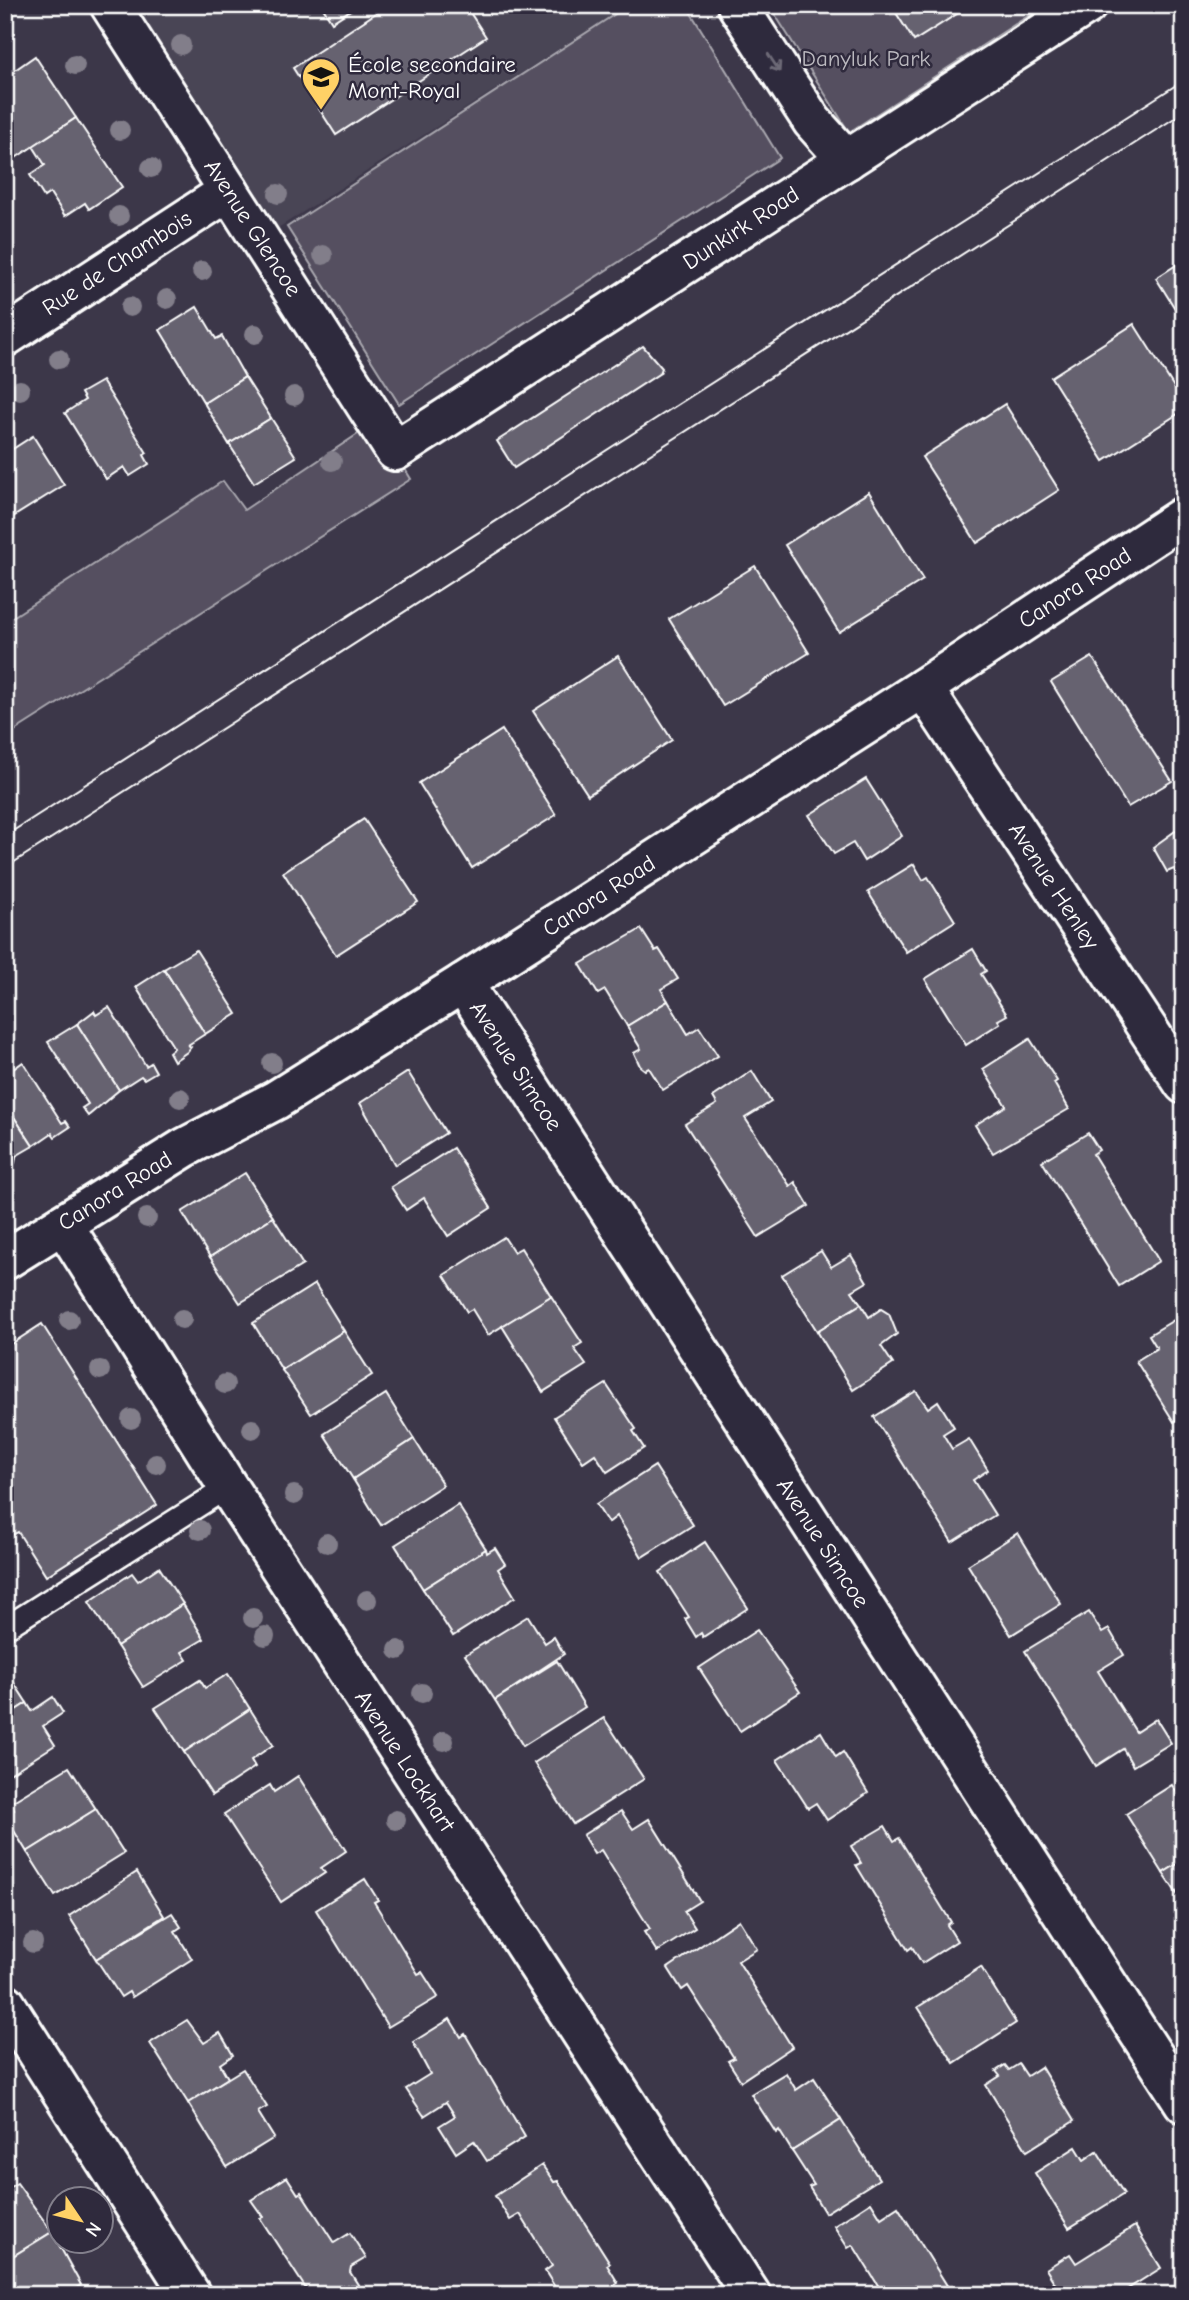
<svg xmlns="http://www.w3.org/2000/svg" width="1189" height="2300" viewBox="0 0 1189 2300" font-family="'Comic Neue',sans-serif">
	<rect width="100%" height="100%" fill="#3c3749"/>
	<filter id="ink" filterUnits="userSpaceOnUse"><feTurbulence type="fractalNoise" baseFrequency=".0143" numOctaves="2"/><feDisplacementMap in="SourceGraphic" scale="14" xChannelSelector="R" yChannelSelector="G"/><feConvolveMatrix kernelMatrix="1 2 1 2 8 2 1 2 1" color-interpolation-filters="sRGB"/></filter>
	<g filter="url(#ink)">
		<path fill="#494455" d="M116,5H628L270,233Z"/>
		<g fill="#555060" stroke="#aaa8b0" stroke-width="2">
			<path d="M629,5H686L780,158L399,404L287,227Z"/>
			<path d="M769,5H1045L849,132Z"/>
			<path d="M376,422L411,479L5,737V622L223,481L244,510Z"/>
		</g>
		<g fill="#666270" stroke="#fff" stroke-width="2">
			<path d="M321,5H358L332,22Z"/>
			<path d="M388,5H465L486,37L336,135L293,68Z"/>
			<path d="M891,5H971L914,41Z"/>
			<path d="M35,56L76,118L14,159L5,146V120L13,115L6,105L9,103L5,98V77Z"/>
			<path d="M76,118L122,187L89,209L85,203L65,216L50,193L44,197L30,175L45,165L33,146Z"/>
			<path d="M1184,260V323L1156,278Z"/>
			<path d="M197,307L216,339L222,336L245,377L204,403L160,330Z"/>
			<path d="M1134,324L1184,403V410L1104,461L1051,377Z"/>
			<path d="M643,346L662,368L660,373L514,468L497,441Z"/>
			<path d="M245,377L271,418L229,444L204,403Z"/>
			<path d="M102,381L147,453L144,455L149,464L130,476L124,467L106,479L65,413L85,400L81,393Z"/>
			<path d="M1005,404L1059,490L977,543L922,457Z"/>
			<path d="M271,418L296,457L254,483L229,444Z"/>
			<path d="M33,436L64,485L5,522V454Z"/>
			<path d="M869,492L923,580L839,632L785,545Z"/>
			<path d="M755,566L809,653L723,706L669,619Z"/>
			<path d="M618,656L672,740L588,795L533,711Z"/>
			<path d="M1092,657L1172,781L1128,807L1051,682Z"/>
			<path d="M502,730L556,815L472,868L419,783Z"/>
			<path d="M866,779L902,836L864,861L853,843L834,854L809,815Z"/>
			<path d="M364,819L418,902L336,955L283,872Z"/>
			<path d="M1178,829H1184V884L1174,869L1167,872L1153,847Z"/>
			<path d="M914,864L923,880L928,877L955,921L906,952L868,892Z"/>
			<path d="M641,929L655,951L659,949L678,979L661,989L668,1001L627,1026L605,990L598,994L580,964Z"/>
			<path d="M973,949L986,971L981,974L1007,1015L998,1020L1000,1023L966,1045L925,979Z"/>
			<path d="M196,950L237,1014L205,1034L164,969Z"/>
			<path d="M164,969L205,1034L188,1045L191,1047L187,1052L174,1061L169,1052L174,1048L136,987Z"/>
			<path d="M668,1001L688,1034L699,1027L718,1056L663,1090L649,1068L645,1070L640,1066L634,1053L641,1049L627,1026Z"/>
			<path d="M109,1007L146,1066L151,1063L156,1072L144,1079L141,1076L119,1090L77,1024L94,1011L96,1015Z"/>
			<path d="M77,1024L119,1090L88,1116L82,1108L88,1104L48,1042Z"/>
			<path d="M1030,1039L1057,1081L1054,1083L1069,1109L993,1153L975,1125L1006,1106L983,1069Z"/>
			<path d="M23,1062L62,1123L66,1121L70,1127L55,1137L52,1133L33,1146L5,1103V1068L9,1072Z"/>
			<path d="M752,1071L771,1102L745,1118L790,1186L795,1182L809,1206L758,1237L685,1124L717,1104L713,1097Z"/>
			<path d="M408,1072L446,1133L395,1165L360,1103Z"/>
			<path d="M5,1103L33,1146L16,1156L15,1163L5,1169Z"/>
			<path d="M1088,1133L1099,1150L1093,1154L1159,1261L1119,1286L1042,1161Z"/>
			<path d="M453,1148L491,1208L448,1236L424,1198L406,1210L391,1187Z"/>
			<path d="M245,1173L273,1217L210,1257L182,1212Z"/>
			<path d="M273,1217L303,1265L240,1303L210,1257Z"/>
			<path d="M504,1237L514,1252L521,1248L551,1296L488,1335L472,1309L467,1312L444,1275Z"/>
			<path d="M821,1251L831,1267L851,1255L867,1282L852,1291L861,1304L817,1331L782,1275Z"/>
			<path d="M315,1284L344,1331L282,1370L253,1323Z"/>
			<path d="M551,1296L582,1343L574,1348L586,1365L543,1392L502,1326Z"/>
			<path d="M861,1304L869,1317L881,1309L889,1314L897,1334L881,1346L893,1364L853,1390L817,1331Z"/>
			<path d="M1184,1314V1416L1174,1422L1136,1361L1157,1348L1149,1335Z"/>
			<path d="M42,1324L157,1505L46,1576L18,1532L10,1536L5,1529V1348Z"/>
			<path d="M344,1331L372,1375L311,1414L282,1370Z"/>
			<path d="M606,1384L636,1429L633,1431L644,1448L607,1472L595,1454L583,1462L554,1417Z"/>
			<path d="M916,1391L928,1408L938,1401L954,1427L943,1434L952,1449L969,1439L988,1470L973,1480L995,1515L952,1542L874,1417Z"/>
			<path d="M386,1394L414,1439L353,1479L324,1434Z"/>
			<path d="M414,1439L443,1485L381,1525L353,1479Z"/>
			<path d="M655,1466L693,1525L642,1557L617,1516L608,1523L596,1504Z"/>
			<path d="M458,1505L486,1549L423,1589L395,1545Z"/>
			<path d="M1018,1533L1061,1604L1011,1635L968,1565Z"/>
			<path d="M705,1542L748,1608L703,1637L701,1633L696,1637L685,1619L689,1617L660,1572Z"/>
			<path d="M495,1548L505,1564L498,1569L515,1597L453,1636L423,1589L486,1549L487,1553Z"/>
			<path d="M159,1567L183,1604L117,1646L89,1602L132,1573L138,1581Z"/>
			<path d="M183,1604L204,1639L182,1652L187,1660L143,1687L117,1646Z"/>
			<path d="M1089,1612L1102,1633L1109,1629L1124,1655L1098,1671L1136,1732L1156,1719L1171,1743L1133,1766L1123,1749L1096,1766L1025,1651Z"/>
			<path d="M528,1616L545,1643L554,1637L564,1654L495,1700L465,1655Z"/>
			<path d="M757,1630L800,1692L740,1731L699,1668Z"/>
			<path d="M557,1661L585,1707L523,1746L495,1700Z"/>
			<path d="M5,1669L27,1703L5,1717Z"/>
			<path d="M228,1674L250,1709L184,1752L155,1708L200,1680L205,1688Z"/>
			<path d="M53,1697L63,1713L43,1726L55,1745L5,1777V1717L27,1703L32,1711Z"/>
			<path d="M250,1709L273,1745L251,1760L255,1767L212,1795L184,1752Z"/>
			<path d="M604,1718L644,1779L573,1824L534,1763Z"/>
			<path d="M821,1732L836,1757L843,1752L868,1793L827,1820L816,1803L808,1808L777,1760Z"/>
			<path d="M69,1767L96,1809L27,1852L5,1816L14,1810L10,1803Z"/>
			<path d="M298,1776L346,1851L321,1868L325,1873L281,1902L224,1814L270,1785L274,1792Z"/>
			<path d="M1172,1785L1184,1804V1860L1163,1873L1126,1814Z"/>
			<path d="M96,1809L124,1853L55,1896L27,1852Z"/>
			<path d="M621,1811L633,1829L649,1819L700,1901L684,1911L695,1928L657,1952L644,1932L650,1929L601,1850L594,1854L583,1835Z"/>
			<path d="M885,1826L894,1841L899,1838L951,1922L947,1925L957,1941L922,1963L912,1947L908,1950L856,1865L861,1863L851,1846Z"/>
			<path d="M1184,1860V1904L1163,1873Z"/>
			<path d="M137,1872L164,1916L96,1959L69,1916Z"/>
			<path d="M365,1879L378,1900L374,1902L418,1974L422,1972L438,1997L388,2027L316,1910Z"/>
			<path d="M172,1913L181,1927L175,1931L192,1959L132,1997L129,1992L121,1997L96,1959Z"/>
			<path d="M739,1920L757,1949L738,1961L792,2047L741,2081L728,2061L734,2058L688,1986L682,1990L668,1968Z"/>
			<path d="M981,1967L1016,2023L954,2063L918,2007Z"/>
			<path d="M450,2019L461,2037L465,2034L525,2137L487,2161L474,2141L456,2153L439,2126L455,2116L446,2102L424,2116L406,2089L430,2074L413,2042Z"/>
			<path d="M187,2020L204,2043L220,2033L233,2055L220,2064L228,2078L188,2103L150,2043Z"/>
			<path d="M1019,2064L1027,2076L1041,2067L1074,2121L1027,2151L986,2085L1000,2076L996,2071L1005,2065L1009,2070Z"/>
			<path d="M243,2069L267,2107L258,2112L274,2138L227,2167L188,2103Z"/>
			<path d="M786,2073L796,2090L814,2078L841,2120L792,2151L779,2130L776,2133L751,2094Z"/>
			<path d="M841,2120L879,2179L825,2213L809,2187L814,2185L792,2151Z"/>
			<path d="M1076,2147L1084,2160L1097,2151L1124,2194L1069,2228L1035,2173Z"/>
			<path d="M542,2165L554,2182L558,2181L610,2263L607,2265L618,2283L599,2295H572L567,2287L558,2292L545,2271L552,2266L520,2214L510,2220L495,2196Z"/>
			<path d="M287,2177L298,2194L301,2192L334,2243L350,2233L366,2258L351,2267L350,2272L362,2291L355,2295H310L260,2218L263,2217L251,2200Z"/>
			<path d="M17,2183L52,2232L5,2261V2190Z"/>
			<path d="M871,2202L881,2218L898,2207L951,2292L947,2295H884L853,2245L848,2248L834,2226Z"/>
			<path d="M1135,2226L1161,2268L1118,2295H1062L1046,2269L1070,2254L1076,2263Z"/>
			<path d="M52,2232L81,2285L65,2295H5V2261Z"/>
		</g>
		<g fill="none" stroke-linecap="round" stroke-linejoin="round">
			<g stroke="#fff" stroke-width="26">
				<path id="service" d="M5,1628L228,1487"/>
			</g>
			<g stroke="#fff" stroke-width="44">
				<g id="minor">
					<path d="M110,5L395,451L1087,5"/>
					<path d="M737,5L812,121L847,160"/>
					<path d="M5,337L229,191"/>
					<path d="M923,688L1184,1084"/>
					<path d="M463,983L1184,2103"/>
					<path d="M63,1224L228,1487L751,2295"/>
					<path d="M5,2003L191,2295"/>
				</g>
			</g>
			<g stroke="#fff" stroke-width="44">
				<path id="tertiary" d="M5,1260L184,1148L276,1100L463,983L923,688L1184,516"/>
			</g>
			<use href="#service" stroke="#2f2a3d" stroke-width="21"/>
			<use href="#minor" stroke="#2f2a3d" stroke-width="38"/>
			<use href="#tertiary" stroke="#2f2a3d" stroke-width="38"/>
			<g stroke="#fff" stroke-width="2">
				<path d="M5,836L1184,80"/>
				<path d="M5,868L1184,112"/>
			</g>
		</g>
		<g fill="#827e8a">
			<circle cx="181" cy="45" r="10"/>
			<circle cx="75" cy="65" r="10"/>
			<circle cx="120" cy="130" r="10"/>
			<circle cx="151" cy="168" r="10"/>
			<circle cx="278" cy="194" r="10"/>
			<circle cx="119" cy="216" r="10"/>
			<circle cx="323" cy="255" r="10"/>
			<circle cx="202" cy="271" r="10"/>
			<circle cx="167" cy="299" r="10"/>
			<circle cx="130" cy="307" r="10"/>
			<circle cx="255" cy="334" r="10"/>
			<circle cx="59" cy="359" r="10"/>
			<circle cx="20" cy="390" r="10"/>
			<circle cx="294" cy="396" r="10"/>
			<circle cx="332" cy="461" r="10"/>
			<circle cx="272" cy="1063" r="10"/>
			<circle cx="180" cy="1098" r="10"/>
			<circle cx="147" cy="1218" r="10"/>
			<circle cx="182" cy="1319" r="10"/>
			<circle cx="69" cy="1320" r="10"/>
			<circle cx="100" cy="1370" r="10"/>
			<circle cx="225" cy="1384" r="10"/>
			<circle cx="131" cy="1419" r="10"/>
			<circle cx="252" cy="1429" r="10"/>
			<circle cx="156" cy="1464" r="10"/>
			<circle cx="294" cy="1495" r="10"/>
			<circle cx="200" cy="1530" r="10"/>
			<circle cx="327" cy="1543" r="10"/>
			<circle cx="367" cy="1600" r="10"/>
			<circle cx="253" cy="1618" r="10"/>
			<circle cx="265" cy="1636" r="10"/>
			<circle cx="398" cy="1650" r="10"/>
			<circle cx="422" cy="1693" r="10"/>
			<circle cx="444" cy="1741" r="10"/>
			<circle cx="396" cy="1820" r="10"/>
			<circle cx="33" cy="1943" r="10"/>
		</g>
		<defs><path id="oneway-shaft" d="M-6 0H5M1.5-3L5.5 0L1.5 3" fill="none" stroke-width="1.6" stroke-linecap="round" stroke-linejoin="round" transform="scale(1.75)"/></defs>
		<use stroke="#6d6a77" href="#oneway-shaft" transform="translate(774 63) rotate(57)"/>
	</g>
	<defs>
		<g id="school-pin" transform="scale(2.0125)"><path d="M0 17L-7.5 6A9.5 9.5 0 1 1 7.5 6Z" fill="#ffd166" stroke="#2f2a3d"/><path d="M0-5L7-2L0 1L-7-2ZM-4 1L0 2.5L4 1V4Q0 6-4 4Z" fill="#111"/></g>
	</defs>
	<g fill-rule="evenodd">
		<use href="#school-pin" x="321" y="77"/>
	</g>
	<g text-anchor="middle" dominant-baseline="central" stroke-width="5" stroke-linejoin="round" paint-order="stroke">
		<g font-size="23" fill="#bbb9bf" stroke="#2f2a3d">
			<text x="866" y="58">Danyluk Park</text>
		</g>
		<g font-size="23" fill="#fff" stroke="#2f2a3d" text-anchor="start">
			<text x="348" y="64">École secondaire<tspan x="348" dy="26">Mont-Royal</tspan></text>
		</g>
		<g font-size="23" fill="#fff" stroke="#2f2a3d">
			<text transform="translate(253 228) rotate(57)">Avenue Glencoe</text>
			<text transform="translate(741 228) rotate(-33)">Dunkirk Road</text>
			<text transform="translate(117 263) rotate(-33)">Rue de Chambois</text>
			<text transform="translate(1075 588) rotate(-33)">Canora Road</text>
			<text transform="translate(1054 886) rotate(57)">Avenue Henley</text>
			<text transform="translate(599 896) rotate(-33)">Canora Road</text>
			<text transform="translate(516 1066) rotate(57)">Avenue Simcoe</text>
			<text transform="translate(115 1191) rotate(-32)">Canora Road</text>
			<text transform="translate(823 1543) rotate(57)">Avenue Simcoe</text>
			<text transform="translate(405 1761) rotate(57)">Avenue Lockhart</text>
		</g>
	</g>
	<rect width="1189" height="2300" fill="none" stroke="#2f2a3d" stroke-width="28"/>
	<rect x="14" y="14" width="1161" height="2272" fill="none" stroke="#fff" stroke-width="2.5" filter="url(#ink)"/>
	<g transform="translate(80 2220) rotate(125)"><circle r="33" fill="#2f2a3d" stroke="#827f8b" stroke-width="2"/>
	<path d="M0-5L12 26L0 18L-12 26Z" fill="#ffd166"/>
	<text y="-10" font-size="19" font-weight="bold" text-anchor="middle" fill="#ffffff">N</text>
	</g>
</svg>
